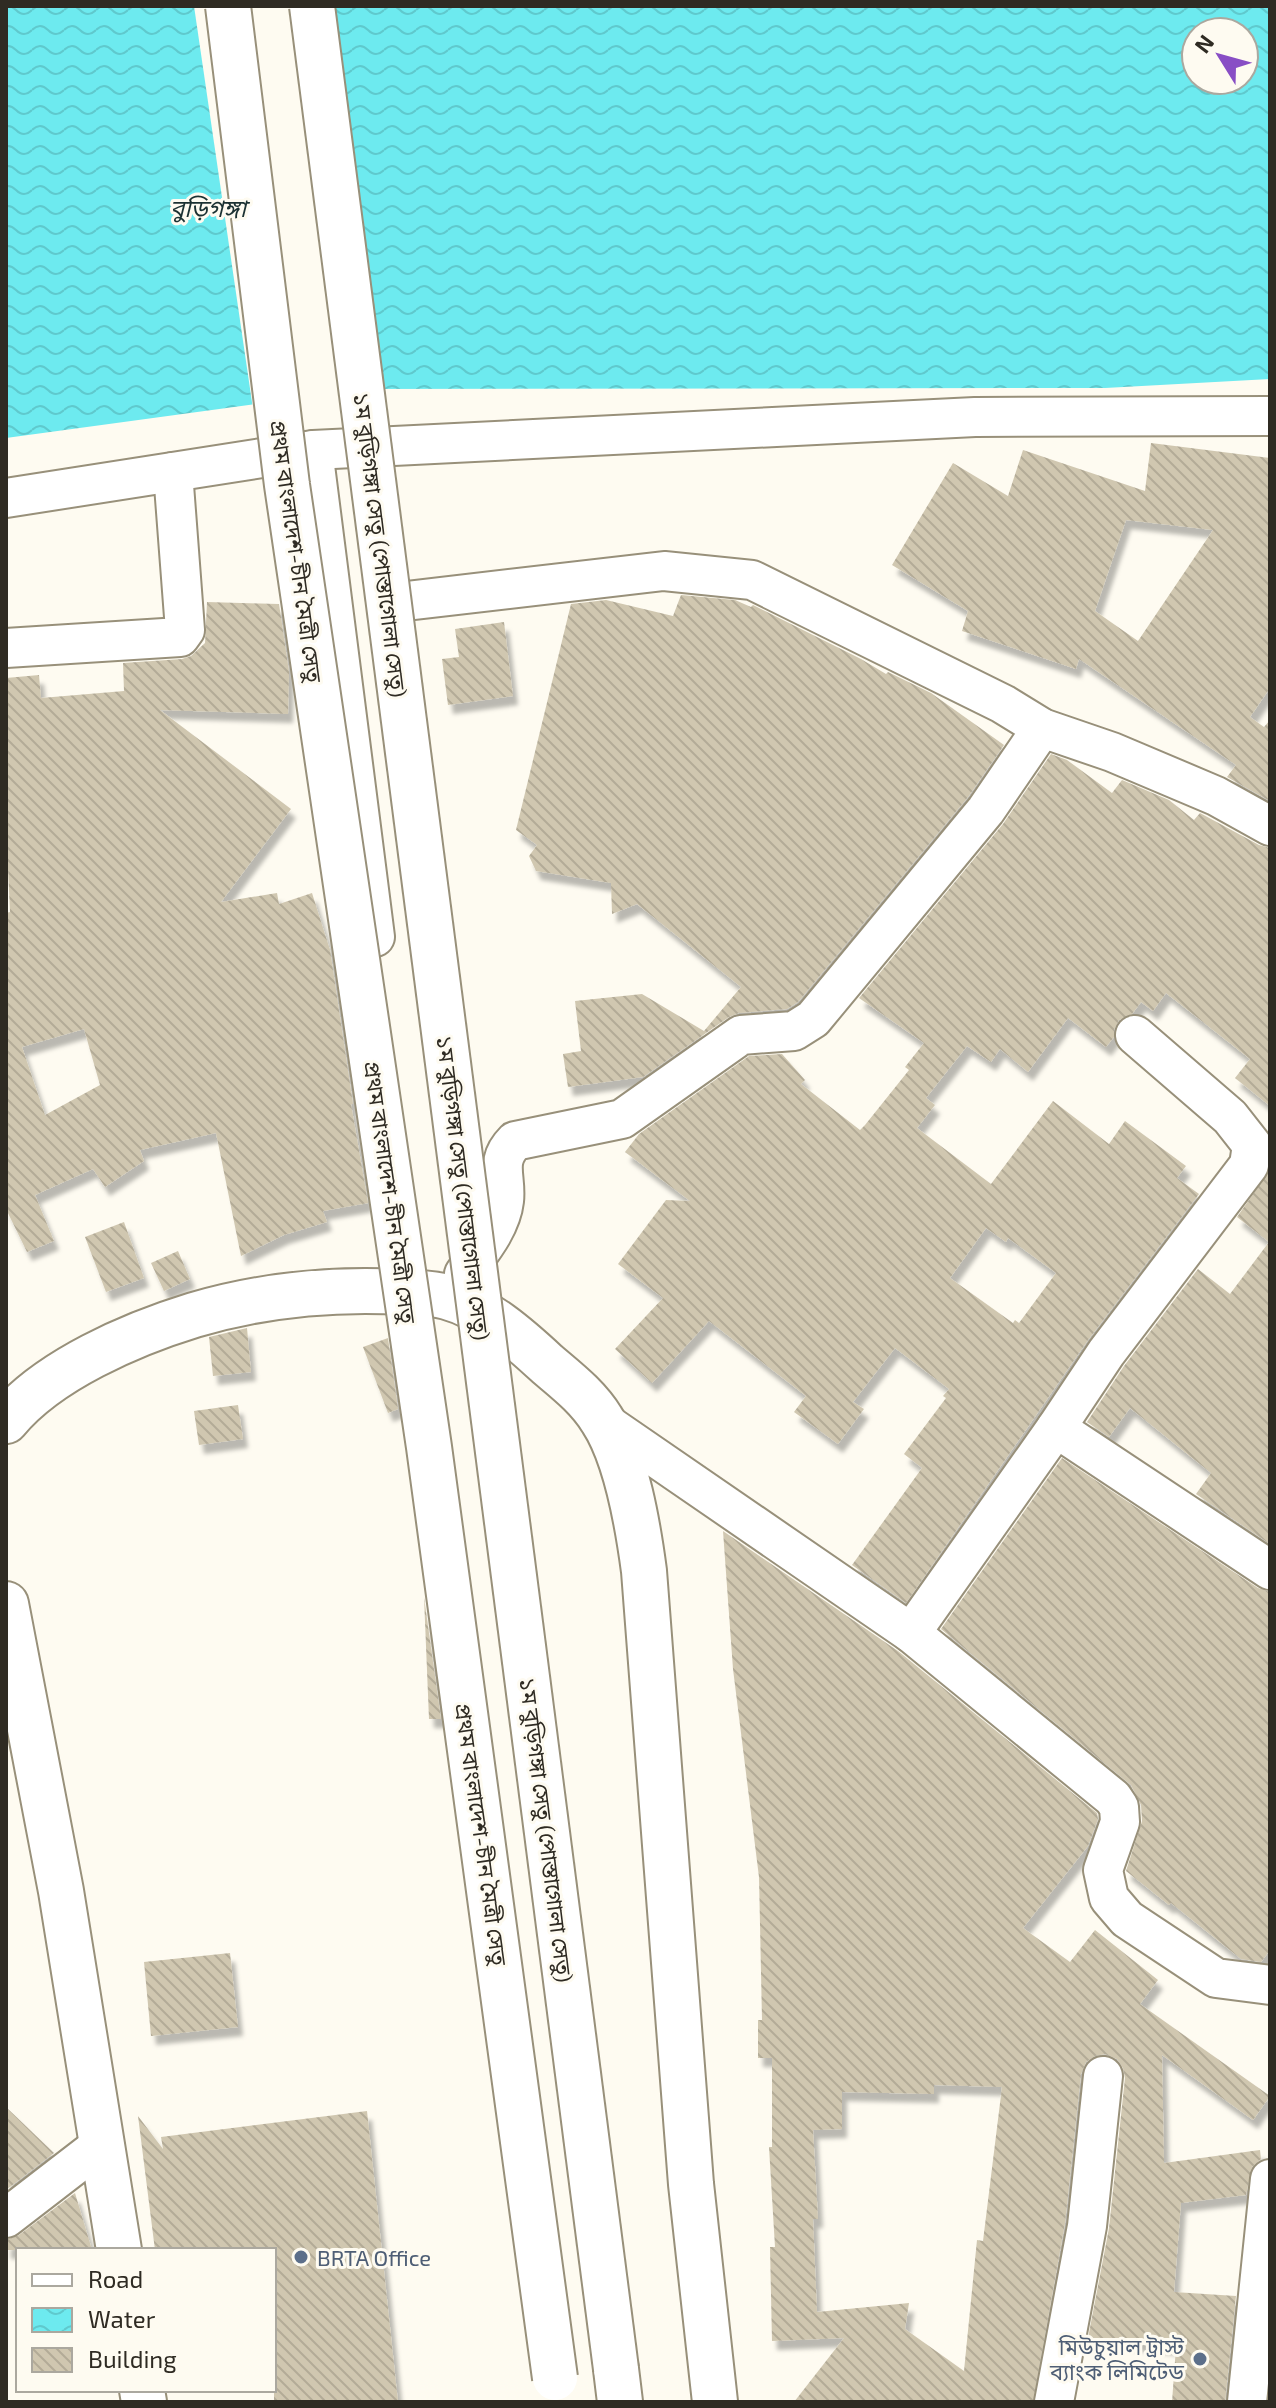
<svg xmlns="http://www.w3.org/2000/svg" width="1276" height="2408" viewBox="0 0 1276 2408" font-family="'Exo 2','Noto Sans Bengali',sans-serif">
	<defs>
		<pattern id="water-waves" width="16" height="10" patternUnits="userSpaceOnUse" patternTransform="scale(2)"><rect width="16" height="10" fill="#6deaef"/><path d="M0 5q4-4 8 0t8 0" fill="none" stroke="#5fc9cd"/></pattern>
		<pattern id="building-back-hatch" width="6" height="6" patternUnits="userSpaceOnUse" patternTransform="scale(2)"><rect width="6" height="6" fill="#d0c7b0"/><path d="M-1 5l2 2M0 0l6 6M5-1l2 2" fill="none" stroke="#b3ab97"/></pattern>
		<filter id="shadow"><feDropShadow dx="5" dy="9" stdDeviation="2" flood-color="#0004"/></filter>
	</defs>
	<rect width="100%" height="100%" fill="#fefbf1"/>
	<path fill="url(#water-waves)" fill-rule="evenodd" d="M6,6H1270V379L1105,388L366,389L6,438ZM1196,32H1244V80H1196Z"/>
	<path fill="#fefbf1" d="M194,6H302L349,396L253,409Z"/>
	<g fill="url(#building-back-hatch)" fill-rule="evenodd" filter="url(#shadow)">
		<path d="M1151,443L1270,458V688L1250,717L1264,727L1270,720V801L1227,777L1236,765L1079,659L1076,669L962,631L968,611L892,565L953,463L1008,496L1023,450L1145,491ZM1126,520L1213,530L1138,641L1095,611Z"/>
		<path d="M681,595L735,600L751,607L753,605L861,659L886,674L888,672L931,693L1004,745L968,797L798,1002L787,1009L739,1013L729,1017L643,1077L568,1087L563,1054L581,1051L575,1001L642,994L704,1031L741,987L637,904L612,914L611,883L536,871L529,856L537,845L516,830L571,604L606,600L673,616Z"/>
		<path d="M207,602L279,604L289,672L288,714L160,710L291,809L221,902L277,893L279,904L312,893L330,950L353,1104H351L368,1203L323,1211L327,1222L284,1235L241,1256L216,1133L140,1150L144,1161L105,1187L93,1169L35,1195L54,1241L27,1252L6,1209V913L10,912L6,827V678L39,675L41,698L124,691L123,663L182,659L191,656L205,643ZM84,1029L100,1085L45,1115L22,1047Z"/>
		<path d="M504,622L513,696L448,705L442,659L459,657L455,629Z"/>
		<path d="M1051,754L1067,760L1112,793L1122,780L1169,800L1194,820L1200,813L1259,845L1270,848V1106L1235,1078L1250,1059L1166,993L1153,1011L1141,1002L1132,1014L1119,1020L1114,1030V1037L1106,1047L1068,1018L1028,1072L1000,1049L991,1062L967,1046L926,1098L935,1105L917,1128L991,1184L1053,1101L1109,1144L1125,1121L1186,1166L1177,1178L1199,1194L1088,1340L906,1603L852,1565L922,1468L904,1454L946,1398L943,1396L949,1389L895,1348L853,1402L864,1409L838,1444L794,1412L806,1396L709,1321L652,1383L615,1349L663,1298L618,1264L666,1200L690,1201L625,1152L639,1134L749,1056L782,1054L805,1080L801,1084L860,1130L865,1125L909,1070L905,1067L924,1043L859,998L1003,824ZM986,1228L1006,1242L1008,1238L1056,1273L1019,1323L1015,1320L1013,1323L950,1278Z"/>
		<path d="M1270,1170V1544L1196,1494L1211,1473L1130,1408L1109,1437L1087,1422L1124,1366L1198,1269L1230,1294L1269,1242L1237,1217Z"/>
		<path d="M124,1222L144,1278L106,1292L85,1237Z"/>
		<path d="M178,1251L190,1279L164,1291L151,1263Z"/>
		<path d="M247,1328L251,1372L213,1376L209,1337Z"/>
		<path d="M388,1338L398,1409L388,1413L363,1347Z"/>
		<path d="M238,1405L243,1439L199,1445L194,1411Z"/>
		<path d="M1062,1458L1258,1588L1270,1592V1950L1261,1962L1241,1959L1171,1903L1169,1905L1126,1871L1142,1821L1141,1805L1131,1785L941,1629Z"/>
		<path d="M723,1531L898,1651L1097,1813L1098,1819L1088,1846L1023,1928L1070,1962L1095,1930L1158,1980L1140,2004L1270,2096L1253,2120L1162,2055L1164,2163L1260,2150L1261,2159L1252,2167L1246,2195L1181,2203L1174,2292L1236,2296L1225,2402H1172L1176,2347L1088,2338L1109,2228L1125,2078L1123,2068L1117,2059L1105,2054L1095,2056L1086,2062L1081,2074L1065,2223L1033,2402H794L844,2338L772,2341L770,2247H775L769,2147H772V2058H758V2020H762L759,1877L733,1669ZM934,2085L1002,2087L983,2241L977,2240L964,2371L905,2329L909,2303L817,2312L813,2219H818L813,2130L842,2129V2092L934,2094Z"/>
		<path d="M424,1597L441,1719H429Z"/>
		<path d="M230,1953L238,2027L151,2036L144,1962Z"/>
		<path d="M6,2107L54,2153L6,2190Z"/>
		<path d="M367,2111L398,2402H274V2250H155L138,2116L163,2149L161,2137Z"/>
		<path d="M75,2193L92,2250H6V2240L19,2235Z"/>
	</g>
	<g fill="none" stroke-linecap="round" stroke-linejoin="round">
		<g stroke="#98907a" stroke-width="42">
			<g id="street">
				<path d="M313,450L375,937"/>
				<path d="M6,498L313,450L975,417L1270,416"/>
				<path d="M389,603L664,571L752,580L1003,704L1042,728L1112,752L1216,796L1270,826"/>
				<path d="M6,648L180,637L185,630L173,472"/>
				<path d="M464,1274C479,1253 501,1228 504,1201C507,1176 494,1162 515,1141L622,1119L741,1035L794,1031L813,1019L986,810L1042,728"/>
				<path d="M604,1422L911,1633L1113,1798L1119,1807L1120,1822L1103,1870L1109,1898L1127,1919L1216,1978L1270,1985"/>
				<path d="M1056,1428L1106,1353L1249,1165L1252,1145L1230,1117L1135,1035"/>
				<path d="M911,1633L1056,1428L1270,1570"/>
				<path d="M6,2218L102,2144"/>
				<path d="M1054,2402L1087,2226L1103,2076"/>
				<path d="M1247,2402L1270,2179"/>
			</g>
		</g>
		<g stroke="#98907a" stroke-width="48">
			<g id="secondary">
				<path d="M6,1421C48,1370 132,1334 194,1315C262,1295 334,1288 404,1292C418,1293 433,1293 447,1297C484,1307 519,1338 547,1364C567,1381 588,1397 602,1420C627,1458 638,1526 644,1571L691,2184L715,2402"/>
				<path d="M6,1604L61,1891L119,2250"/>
				<path d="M142,2390L144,2402"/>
			</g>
		</g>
		<g stroke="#98907a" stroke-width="48">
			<path id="highway" d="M616,2369L620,2402"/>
		</g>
		<use href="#street" stroke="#fff" stroke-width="38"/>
		<use href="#secondary" stroke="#fff" stroke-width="44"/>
		<use href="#highway" stroke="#fff" stroke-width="44"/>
		<g stroke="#98907a" stroke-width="48" stroke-linecap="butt">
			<g id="highway-bridge">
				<path d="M228,6L287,485L429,1447L555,2378"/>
				<path d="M312,6L616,2369"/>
			</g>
		</g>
		<use href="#highway-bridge" stroke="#fff" stroke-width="44"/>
	</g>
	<g fill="#5c6f8a" stroke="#fefbf1" stroke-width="3">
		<circle cx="301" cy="2257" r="8"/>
		<circle cx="1200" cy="2359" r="8"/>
	</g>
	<g text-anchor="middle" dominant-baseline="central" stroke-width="6" stroke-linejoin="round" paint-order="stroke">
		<g font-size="22" fill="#2f2b23" stroke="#fefbf1">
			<text transform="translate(381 545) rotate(83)">১ম বুড়িগঙ্গা সেতু (পোস্তাগোলা সেতু)</text>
			<text transform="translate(297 551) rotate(82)">প্রথম বাংলাদেশ-চীন মৈত্রী সেতু</text>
			<text transform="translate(464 1188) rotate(83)">১ম বুড়িগঙ্গা সেতু (পোস্তাগোলা সেতু)</text>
			<text transform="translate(391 1192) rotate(82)">প্রথম বাংলাদেশ-চীন মৈত্রী সেতু</text>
			<text transform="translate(547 1830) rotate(83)">১ম বুড়িগঙ্গা সেতু (পোস্তাগোলা সেতু)</text>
			<text transform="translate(482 1834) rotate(82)">প্রথম বাংলাদেশ-চীন মৈত্রী সেতু</text>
		</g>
		<g font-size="22" fill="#4e5e75" stroke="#fefbf1" text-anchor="start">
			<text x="317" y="2257">BRTA Office</text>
			<text x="1184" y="2346" text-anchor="end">মিউচুয়াল ট্রাস্ট<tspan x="1184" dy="25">ব্যাংক লিমিটেড</tspan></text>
		</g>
		<g font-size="24" font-style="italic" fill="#1b3132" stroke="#fefbf1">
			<text x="208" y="207">বুড়িগঙ্গা</text>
		</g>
	</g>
	<rect width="1276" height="2408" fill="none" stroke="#2f2b23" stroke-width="16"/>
	<rect x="16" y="2248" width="260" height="144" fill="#fefbf1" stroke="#aba89f" stroke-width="2"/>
	<rect x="32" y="2274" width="40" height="12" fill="#ffffff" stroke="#aba89f" stroke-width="2"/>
	<text x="88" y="2288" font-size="24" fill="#2f2b23">Road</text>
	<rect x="32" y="2308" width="40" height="24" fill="url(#water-waves)" stroke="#aba89f" stroke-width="2"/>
	<text x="88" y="2328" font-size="24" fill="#2f2b23">Water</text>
	<rect x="32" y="2348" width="40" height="24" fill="url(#building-back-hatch)" stroke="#aba89f" stroke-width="2"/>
	<text x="88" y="2368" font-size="24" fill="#2f2b23">Building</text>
	<g transform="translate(1220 56) rotate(307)"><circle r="38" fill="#fefbf1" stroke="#aba89f" stroke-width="2"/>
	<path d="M0-6L14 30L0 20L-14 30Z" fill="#884ec5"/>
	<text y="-12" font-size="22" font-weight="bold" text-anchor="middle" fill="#2f2b23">N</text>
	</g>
</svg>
